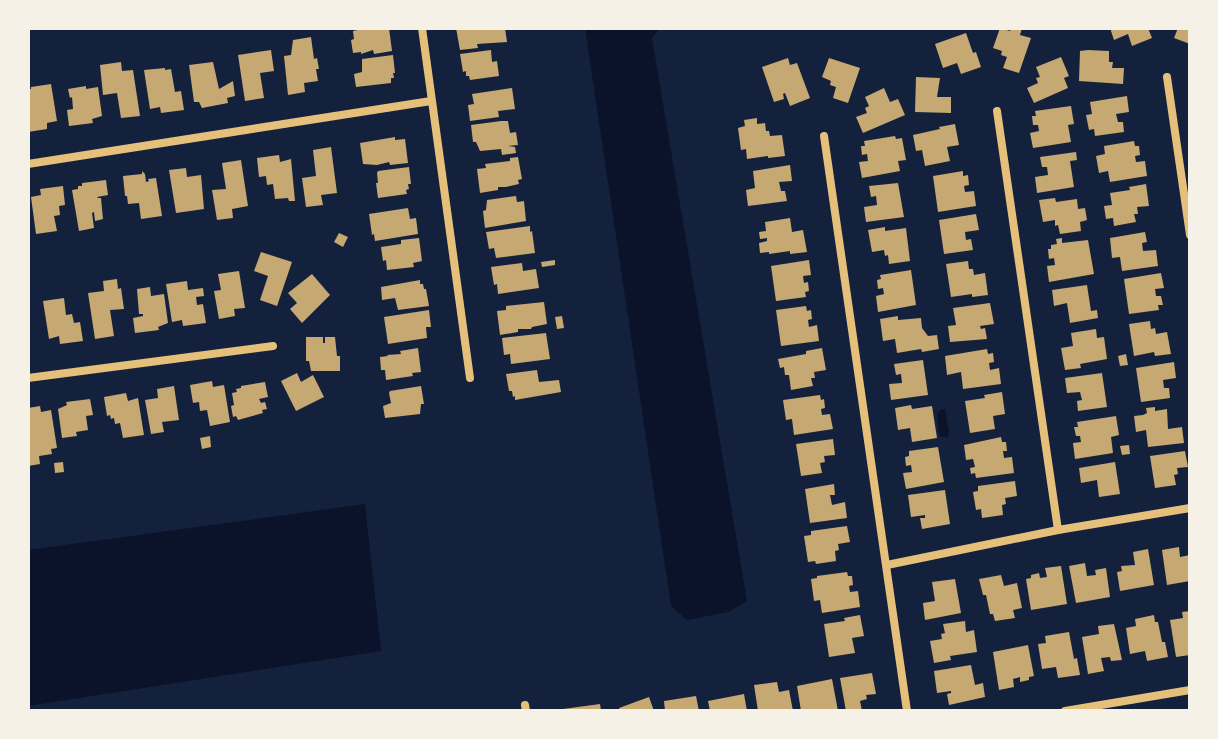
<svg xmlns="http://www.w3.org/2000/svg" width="1218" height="739" viewBox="0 0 1218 739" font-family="'Work Sans',sans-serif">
	<rect width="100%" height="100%" fill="#14213d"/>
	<g fill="#0b132b">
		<path d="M585,28H660L652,38L747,601L729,612L687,620L671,606Z"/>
		<path d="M941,409H945L949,431L948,437H942L939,435L937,415Z"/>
		<path d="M365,504L381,651L28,706V550Z"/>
	</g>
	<g fill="#c6a872">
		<path d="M367,28H389L392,51L374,54L373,50L361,54V52L353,53L351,40L354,39L353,31Z"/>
		<path d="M456,28H505L507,42L477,44L478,48L460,50Z"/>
		<path d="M1000,28L1010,31L1011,28H1022L1020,35L1031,38L1019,73L1003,68L1007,57L1001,55L1002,51L993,48Z"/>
		<path d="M1110,28H1148L1152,38L1132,46L1128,34L1114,40Z"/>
		<path d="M1178,28H1190V44L1174,38Z"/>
		<path d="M966,33L973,53L976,52L981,67L961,74L957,63L943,68L935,44Z"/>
		<path d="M311,37L314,59L317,58L319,69H316L318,81L304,83L305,92L288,95L284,56L291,55L293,40Z"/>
		<path d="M271,50L274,71L260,73L264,98L245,101L238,55Z"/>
		<path d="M491,50L492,62L497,61L499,76L470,80L469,76H466V71L463,72L460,54Z"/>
		<path d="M1088,50L1109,51V62H1113L1112,68H1124L1123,84L1079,81L1080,51Z"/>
		<path d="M393,55L395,73H393L394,78H391V83L356,87L354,74L362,72V59Z"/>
		<path d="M1061,57L1069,76L1064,78L1068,88L1034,103L1027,88L1038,83L1036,78L1040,77L1036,67Z"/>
		<path d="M788,58L790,65L797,63L810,98L790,106L785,93L783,94L784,99L774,102L762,67Z"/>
		<path d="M829,58L860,68L848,103L833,98L836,87L830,85L831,81L822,77Z"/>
		<path d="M121,62L122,71L133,70L140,116L121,118L117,93L103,95L100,65Z"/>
		<path d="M213,62L219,89L233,81L235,96L227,98L228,103L202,108L199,102H194L189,65Z"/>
		<path d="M165,68V70L171,69L175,92L181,91L184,110L161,113L160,107L150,109L144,70Z"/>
		<path d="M916,77L940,78L937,97H951V113L915,112Z"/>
		<path d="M51,84L57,121L47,123V129L28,132V89H31V87Z"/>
		<path d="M86,86V89L98,87L102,116L92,119L93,123L69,126L67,110L73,109L72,97L70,98L68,89Z"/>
		<path d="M512,88L515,109L498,111L499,117L470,121L468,105L474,104L472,94Z"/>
		<path d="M884,88L890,102L898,99L905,115L863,133L856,117L867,113L865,108L869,106L865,97Z"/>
		<path d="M1127,96L1129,112L1116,114L1118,122H1123L1124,132L1095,136L1094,129L1089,130L1086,115L1092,114L1090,102Z"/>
		<path d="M1071,106L1074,124L1068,125L1071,142L1033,148L1030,133L1039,131L1038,125H1033L1032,116H1036L1035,111Z"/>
		<path d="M757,118V124L765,123L766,131H769L770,136L782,135L785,156L768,158V156L747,159L746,149L741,150L738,128L745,126L744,120Z"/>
		<path d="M501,121H508L510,133L516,132L518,145L508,146L515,147L516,153L502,155L501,149L480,151L476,142H473L471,125Z"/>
		<path d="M955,124L959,145L947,147L950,161L925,166L922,150L916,151L913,135L940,129L939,127Z"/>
		<path d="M895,136L896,139L902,138L906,160L898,161L900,171L862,178L859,162L868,161L867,154L862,155L861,146H865L864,141Z"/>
		<path d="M395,137V140L405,139L408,163L390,165L389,162L377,165L363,164L360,143Z"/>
		<path d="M1134,141L1135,146H1139L1140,155L1135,156L1136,162L1145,161L1147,176L1110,182L1108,171L1099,173L1096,156L1105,154L1104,146Z"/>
		<path d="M331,147L337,193L321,195L323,205L306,207L302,178L316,176L313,150Z"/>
		<path d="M1076,152L1077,160L1070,161L1074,187L1037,193L1035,177L1048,175L1047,167H1042L1040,157Z"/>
		<path d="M279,155L280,162L291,159L295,201H289L288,198L275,199L273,184L267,185L266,176L259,177L257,158Z"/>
		<path d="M518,157L522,179L518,180L519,184L506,187H498V190L480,193L477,169L486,168L485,164L510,161V158Z"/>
		<path d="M241,160L248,206L232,209L233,218L217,220L212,190L226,189L222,163Z"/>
		<path d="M790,165L792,181L779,182L781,191H785L787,201L748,206L746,190L755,188L753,171Z"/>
		<path d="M409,167L411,184H408L409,189L406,190L407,194L378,198L376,183H378L377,173L378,171Z"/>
		<path d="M186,168L187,177L201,175L204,209L176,213L169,170Z"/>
		<path d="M142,171L145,174L146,182L149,181L148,179L156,178L162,216L141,219L139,203L128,204L127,196H125L123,176L142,174Z"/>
		<path d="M963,171V176L968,175L969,185L964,186L965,192L974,191L976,206L938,212L933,176Z"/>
		<path d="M106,180L108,195L97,197L98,198H101L103,219L95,221L94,212L92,213L94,228L79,231L72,190L78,189V186H82V183Z"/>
		<path d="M898,183L904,217L866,222L864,207L877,205L876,196L871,197L869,186Z"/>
		<path d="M1146,184L1149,206L1137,207L1138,214H1134L1136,222L1114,226L1113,218L1106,219L1104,206L1112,205L1110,193L1130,190L1129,187Z"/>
		<path d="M63,186L65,205L59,206L60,215L54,216L57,231L36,234L31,197L41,195L40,189Z"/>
		<path d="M516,196L517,202L524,201L526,221L485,228L483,211L486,210L487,200Z"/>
		<path d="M1055,198L1056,202L1077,199L1078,209L1085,208L1087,220L1080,222L1081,231L1060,234L1058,225L1055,226V220L1043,222L1039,200Z"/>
		<path d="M408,208L410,219L416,218L418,234L375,241L374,234L372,235L369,214Z"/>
		<path d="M976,214L979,230L965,232L966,240L971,239L973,250L944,254L939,220Z"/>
		<path d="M790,218L792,232L803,230L807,252L790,254V251L769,254V252L760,253L759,243L767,241V238L760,239L759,232L766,231L765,222Z"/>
		<path d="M530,226V232L532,231L535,253L496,258L494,248L489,249L486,232Z"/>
		<path d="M885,227V231L906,228L910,261L889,264L888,255L885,256L884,250L872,252L868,230Z"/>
		<path d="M1145,232L1147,242L1142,243L1143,251L1156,250L1158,266L1122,271L1120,257L1112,258L1110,238Z"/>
		<path d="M339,233L348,237L343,247L334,242Z"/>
		<path d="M419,238L422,261L413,263L414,267L387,270L386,260L383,261L381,247L401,244V240Z"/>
		<path d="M1062,238V243L1088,240L1094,274L1049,282L1047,266L1055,265L1054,258L1049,259L1048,249H1051V245L1057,244L1056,239Z"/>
		<path d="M261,252L292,262L277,306L260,300L268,276L254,271Z"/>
		<path d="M555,260V265L542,267L541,262Z"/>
		<path d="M809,260L811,275L803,276L804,283L808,282L809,291L805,292L806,297L776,301L771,266Z"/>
		<path d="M968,261L969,269H973L974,275L985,273L988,295L972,297V294L951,297L946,264Z"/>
		<path d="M522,263L523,271L536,269L539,288L498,294L497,284L494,285L491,267Z"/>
		<path d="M911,270L916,305L878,312L876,296L884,294L883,288L878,289L877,280L881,279L880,275Z"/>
		<path d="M239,271L245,308L234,309L235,316L219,319L214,291L221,290L218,274Z"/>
		<path d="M1161,273L1164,288L1155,289L1156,296H1161L1163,305H1158L1159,310L1129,314L1124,279Z"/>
		<path d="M312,274L330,295L302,323L290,309L297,303L288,293Z"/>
		<path d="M117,279L118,289L121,288L124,309L110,310L114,336L95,339L88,293L104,291L103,281Z"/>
		<path d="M420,280V284H423L424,289H426L429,306L398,310L395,298L382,300L381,287Z"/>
		<path d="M187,281L188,290L203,288L204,296L196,297L197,305L203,304L206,323L183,326L182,320L172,322L166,284Z"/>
		<path d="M1087,285L1091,311L1097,310L1098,318L1070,323L1067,303L1054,306L1052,290Z"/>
		<path d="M150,287L151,296L164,294L168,323L158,327L159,330L135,333L133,318L143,316V314H139L137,289Z"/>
		<path d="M64,298L66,315L72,314L74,323L80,322L83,341L60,344L59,336L49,339L43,301Z"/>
		<path d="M544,302L547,324L532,327L531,329H518V332L500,335L497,311L506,310V306Z"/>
		<path d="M990,303L994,324L980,326L981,329L985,328L987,339L950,342L948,326L956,325L953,308Z"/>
		<path d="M806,306L807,311L811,310L812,319L808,320L809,327L817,325L819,341L781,346L776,310Z"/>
		<path d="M429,310L431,327H426L427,338L388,344L384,317Z"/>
		<path d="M562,316L564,328L557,329L555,317Z"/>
		<path d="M898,316V320L921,318L922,328L928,336L937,335L939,349L922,352L921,349L897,353L895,339L883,341L880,319Z"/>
		<path d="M1150,321L1151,329L1155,328L1156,334L1167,332L1171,354L1155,356L1154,352L1134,356L1129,324Z"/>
		<path d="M1096,329L1097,338L1104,337L1107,359L1080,364L1081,368L1065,370L1061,348L1073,346L1071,333Z"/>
		<path d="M546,333L550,359L511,364L510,354L504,355L502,338Z"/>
		<path d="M306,337H323V343H325V337H335L337,356H340V371H311L309,361H306Z"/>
		<path d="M418,348L421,372L412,373L413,376L386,380L385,370H381L380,357L388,356L387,355L401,354L400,351Z"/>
		<path d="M822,348L826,370L814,372L815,378H811L813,386L791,390L789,375H785L784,367L780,368L778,359L806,354V351Z"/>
		<path d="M987,349L988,354L993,353L994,362L989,363L990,370L999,368L1001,384L963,389L961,372L947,375L945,356Z"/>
		<path d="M1126,354L1128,365L1120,366L1118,356Z"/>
		<path d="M923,360L928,395L891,400L889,384L902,383L901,374L896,375L894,364Z"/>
		<path d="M1174,362L1176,378L1163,380L1164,388H1169L1170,398L1141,402L1136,368Z"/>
		<path d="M537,370L539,382L559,380L561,392L515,400V396L513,397L512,391H509L506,374Z"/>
		<path d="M297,373L301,382L313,375L324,397L296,411L281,381Z"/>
		<path d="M1102,373L1107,407L1078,411L1077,401L1082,400L1080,392L1067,393L1065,378Z"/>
		<path d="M212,381L213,387L224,385L230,422L210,426L207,410L200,411L199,402L193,403L190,385Z"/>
		<path d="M265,382L268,397L259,399L261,403L265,402L267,409L262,410L263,413L238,420L236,416L233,417L231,406L234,405L232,393L237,392L236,389L241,388V386Z"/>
		<path d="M174,386L179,420L162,422L164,432L151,434L145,400L158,398L157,389Z"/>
		<path d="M421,386L424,404H421L420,414L385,418L383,406L391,403L389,393L390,391Z"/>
		<path d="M1002,392L1005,414L993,416L995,429L970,433L965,401L985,398L984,395Z"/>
		<path d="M126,393L128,401L138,398L144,435L123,438L120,423L115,424L114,418L111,419L110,415L107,416L104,397Z"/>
		<path d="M820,395L821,400L824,399L825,408L821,409L822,415L830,414L833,429L794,435L792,419L786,420L783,400Z"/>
		<path d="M90,399L93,415L86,416L88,430L76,432L77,436L62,438L58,409L67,405L66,402Z"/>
		<path d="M911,405L912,409L932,406L937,438L912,442L910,428L898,430L895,408Z"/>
		<path d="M40,406L41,412L51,410L57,448L51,449L52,454L39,456L40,464L28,466V408Z"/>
		<path d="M1155,407V411L1167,409L1168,429L1182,427L1184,443L1148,447L1146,430L1136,432L1134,416L1143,415L1147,413L1146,408Z"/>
		<path d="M1116,416L1119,435L1111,437L1113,453L1075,459L1073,443L1081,442L1080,436H1076L1074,427H1078L1077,422Z"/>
		<path d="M210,436L211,447L202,449L200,438Z"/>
		<path d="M1001,437L1002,442H1006L1007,451H1003L1004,458L1012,457L1014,473L976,478L975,473L971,474L970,468L975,467L973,459L966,460L964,445Z"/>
		<path d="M833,439L835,455L824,456L825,462L820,463L822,473L801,476L796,444Z"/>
		<path d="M1129,445L1130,454L1122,455L1120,446Z"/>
		<path d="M938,447L944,482L906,489L903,473L912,472L911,465L906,466L905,457L909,456V451Z"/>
		<path d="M1185,451L1188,467L1177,468L1178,474L1174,475L1176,485L1155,488L1150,456Z"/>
		<path d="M63,462L64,472L55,473L54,463Z"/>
		<path d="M1115,462L1120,494L1099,497L1097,480L1081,483L1079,468Z"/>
		<path d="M1015,481L1017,496L1005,498L1006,504L1002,505L1003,515L982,518L981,509L976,510L973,492L978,491V486Z"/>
		<path d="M834,484L835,495H830L832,505L845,502L847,518L810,523L805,489Z"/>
		<path d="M945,490L950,524L922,529L920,518H925V515L911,517L908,495Z"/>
		<path d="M847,526L850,542L838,544L839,550L835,551L836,561L816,564L815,561L808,562L804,536L811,535V531Z"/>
		<path d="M1179,547L1180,557L1190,555V581L1167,585L1162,550Z"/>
		<path d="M1148,549L1154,585L1120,591L1117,572L1122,571L1121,566L1135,565L1133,552Z"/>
		<path d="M1085,563L1087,576L1096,575L1095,570L1106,568L1110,597L1076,603L1069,566Z"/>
		<path d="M1061,566L1067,604L1031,610L1026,579L1031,578V575L1039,573L1040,578L1047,577L1045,568Z"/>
		<path d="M847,572L848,576H852L853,585L849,586L850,592L858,591L860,607L822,613L820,600L814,601L811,579L817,578V576Z"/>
		<path d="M1001,575L1004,586L1017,583L1022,608L1013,610L1015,618L995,621L993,614H990L986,595H983L979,579Z"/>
		<path d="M955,579L961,613L925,620L923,603L935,601L932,582Z"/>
		<path d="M1190,611V655L1176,657L1170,620L1183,618L1182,612Z"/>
		<path d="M860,615L864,636L852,638L855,653L829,657L824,624L845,621L844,618Z"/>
		<path d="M1154,615L1155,622H1158L1162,642H1165L1168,657L1147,661L1145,651L1130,654L1126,628L1136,626L1135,619Z"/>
		<path d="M965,621L966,632L974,630L977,652L950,656L951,660L934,663L930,641L942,639L941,634L945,633L943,624Z"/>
		<path d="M1114,624L1122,660L1111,661L1110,657L1101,658L1104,671L1088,674L1082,637L1099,634L1098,626Z"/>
		<path d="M1069,632L1074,659L1077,658L1080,675L1058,678L1056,667L1042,669L1038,644L1046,643L1045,636Z"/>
		<path d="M1028,645L1034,676L1029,677V680L1020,682V677L1013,679L1014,687L999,690L993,652Z"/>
		<path d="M971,665L975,685L983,683L985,697L949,705L947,694L951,693V691L937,693L934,671Z"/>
		<path d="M872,673L876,694L866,695L867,699L860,701L862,711H846L840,678Z"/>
		<path d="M832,679L838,711H801L797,686Z"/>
		<path d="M777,682L779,692L789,690L793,711H758L754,685Z"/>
		<path d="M744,694L747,711H710L708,701Z"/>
		<path d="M696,696L699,711H665L664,701Z"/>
		<path d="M649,697L654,711H620L619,708Z"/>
		<path d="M600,704L601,711H563V709Z"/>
	</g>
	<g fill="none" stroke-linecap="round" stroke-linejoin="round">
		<g stroke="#e5c07b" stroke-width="8">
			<path d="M422,28L470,378"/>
			<path d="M1167,77L1190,235"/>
			<path d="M997,111L1058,530"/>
			<path d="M824,136L907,711"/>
			<path d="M28,164L431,101"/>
			<path d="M28,378L273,346"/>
			<path d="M887,565L1058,530L1190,508"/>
			<path d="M525,705L526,711"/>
			<path d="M1065,711L1190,690"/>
		</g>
	</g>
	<rect width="1218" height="739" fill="none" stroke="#f6f1e7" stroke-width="60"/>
</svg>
